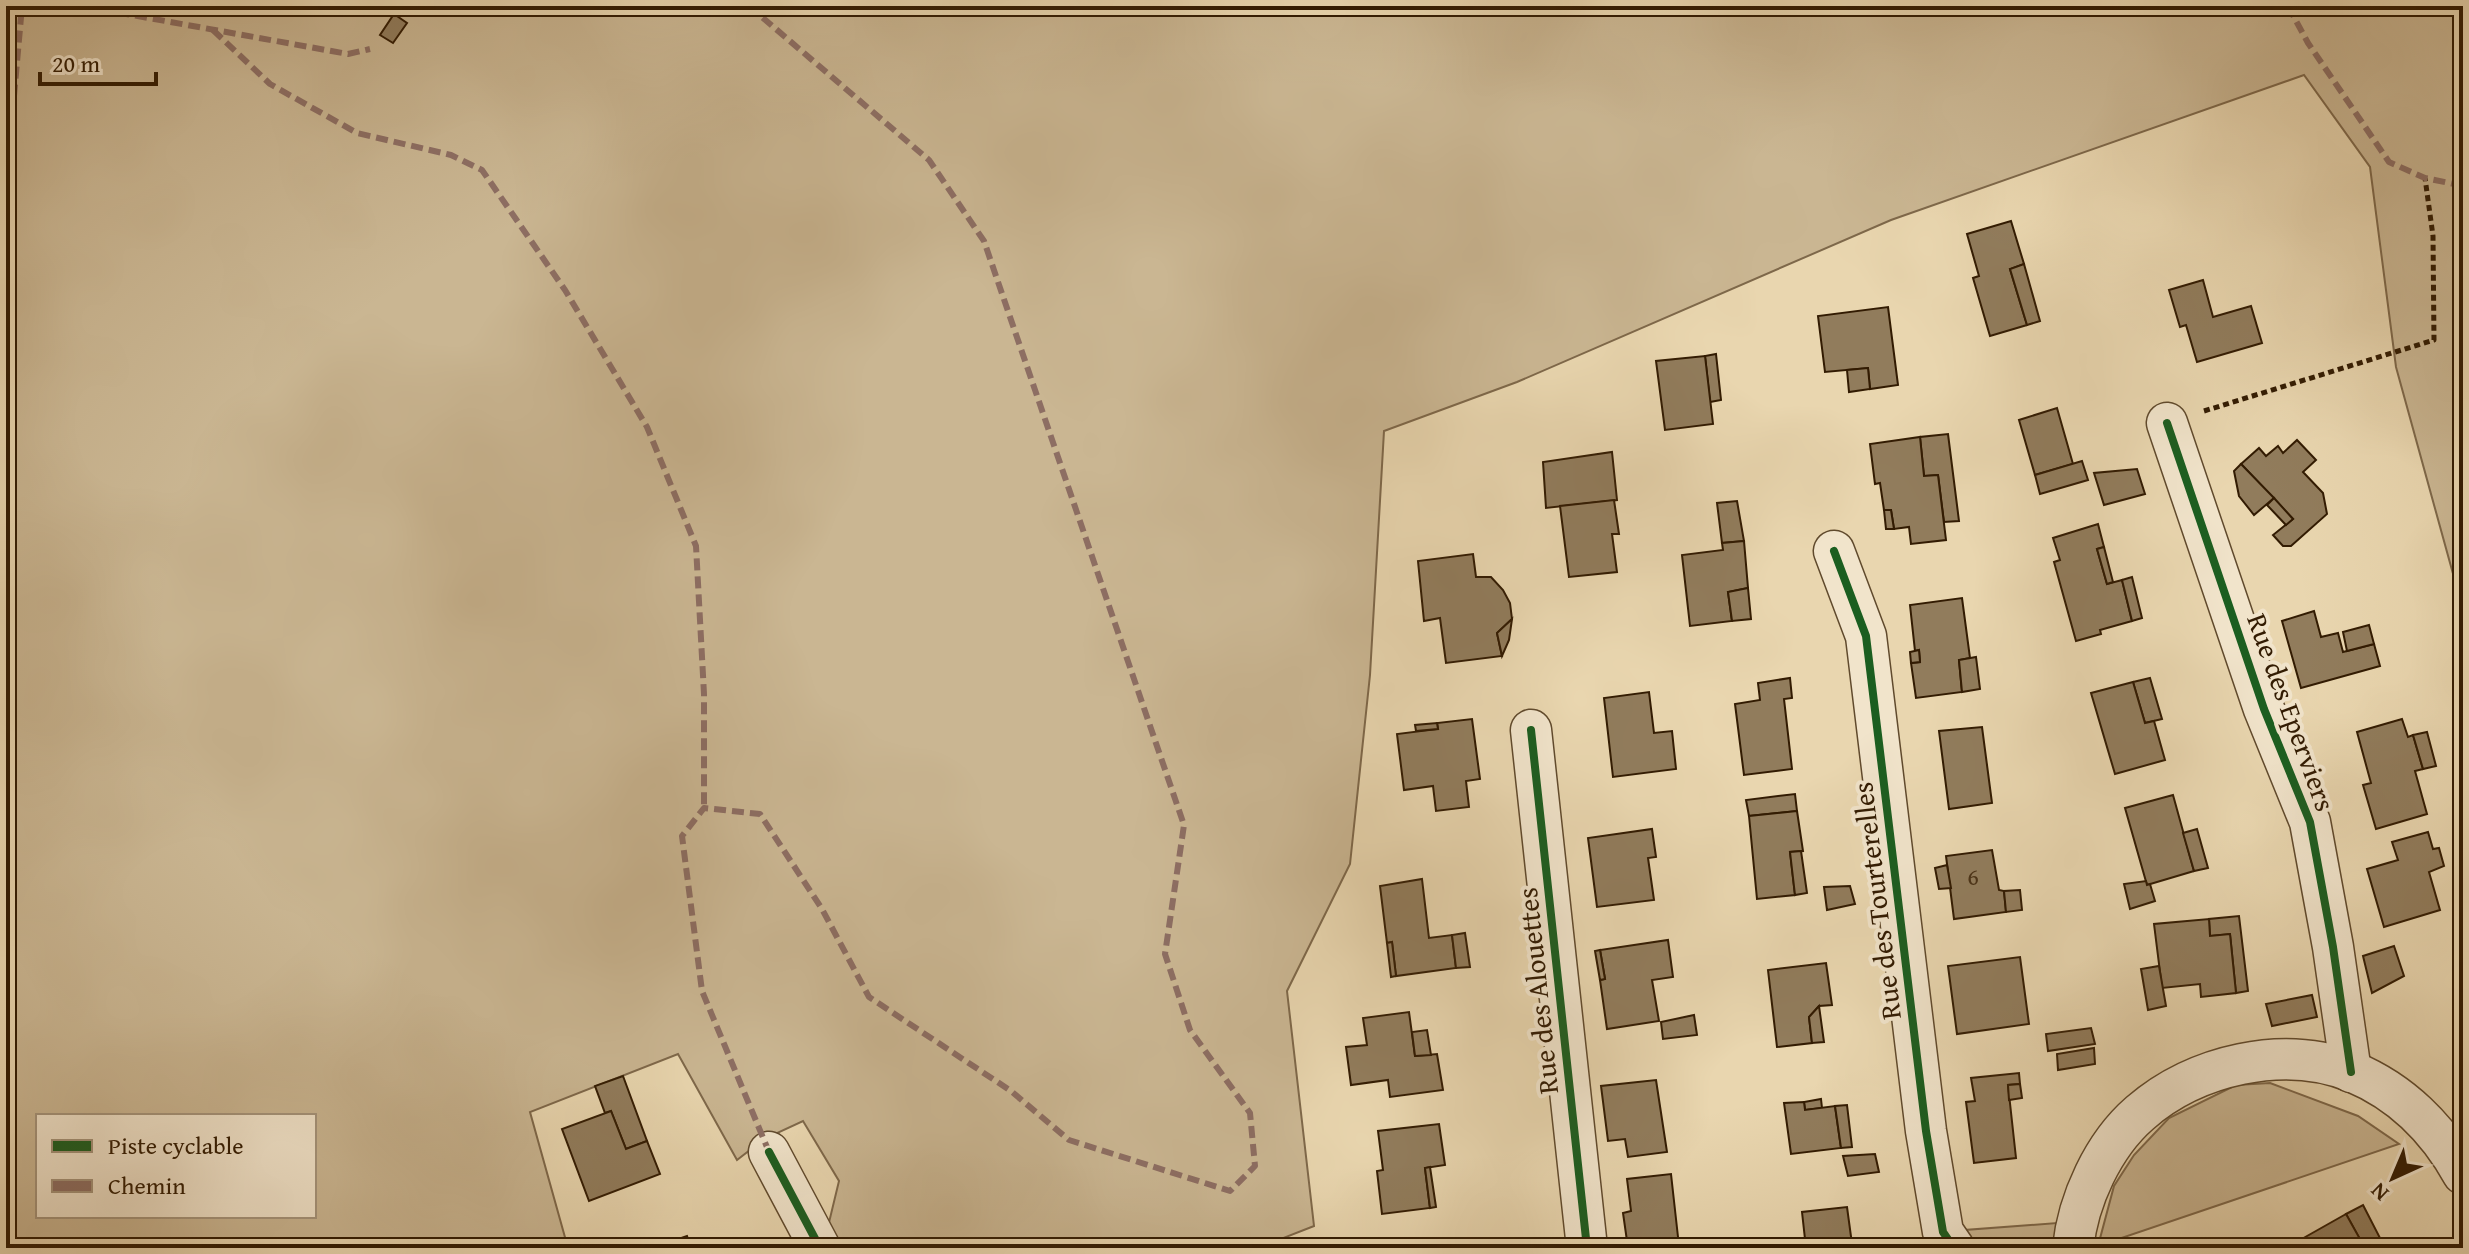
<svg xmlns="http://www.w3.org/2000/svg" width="2469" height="1254" viewBox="0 0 2469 1254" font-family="'Gentium Book Plus',serif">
	<rect width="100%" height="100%" fill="#e9d6af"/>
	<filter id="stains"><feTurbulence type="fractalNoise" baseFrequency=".0025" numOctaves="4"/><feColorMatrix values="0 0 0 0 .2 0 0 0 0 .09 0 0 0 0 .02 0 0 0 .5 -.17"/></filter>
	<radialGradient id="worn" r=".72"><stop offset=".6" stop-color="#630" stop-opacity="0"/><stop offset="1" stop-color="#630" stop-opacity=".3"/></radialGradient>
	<g fill="#cab692" stroke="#7e684a" stroke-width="2" fill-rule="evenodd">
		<path d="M6,6H2463V610L2396,367L2370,167L2304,75L1891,220L1517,382L1384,431L1370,675L1350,864L1287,991L1314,1226L1258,1248H830L825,1239L839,1181L803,1121L764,1139L737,1160L678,1054L530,1112L568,1248H6ZM38,1116H314V1216H38Z"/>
		<path d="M2270,1083L2358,1116L2399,1144L2098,1246L2114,1186L2134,1155L2169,1118L2236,1085Z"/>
		<path d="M2057,1223L2053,1248H1973L1965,1230Z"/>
	</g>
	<g fill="#917c5c" stroke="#321b02" stroke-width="2">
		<path d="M394,14L407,23L393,43L380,35Z"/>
		<path d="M2011,221L2024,264L2010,269L2027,325L1990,336L1973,278L1979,276L1967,234Z"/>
		<path d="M2024,264L2040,321L2027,325L2010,269Z"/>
		<path d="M2203,280L2213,317L2251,306L2262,343L2197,362L2186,325L2180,327L2169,290Z"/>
		<path d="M1888,307L1898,385L1870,389L1868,368L1825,372L1818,316Z"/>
		<path d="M1716,354L1721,400L1710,402L1705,356Z"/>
		<path d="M1705,356L1713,424L1665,430L1656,361Z"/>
		<path d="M1868,368L1870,389L1849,392L1847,370Z"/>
		<path d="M2057,408L2073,464L2035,475L2019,420Z"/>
		<path d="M1948,434L1959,521L1944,522L1938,475L1924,476L1920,437Z"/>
		<path d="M1920,437L1924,476L1938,475L1946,540L1911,544L1909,527L1894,529L1891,510H1884L1880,483L1875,484L1870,444Z"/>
		<path d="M2297,440L2316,460L2303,472L2323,493L2327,514L2291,546H2283L2273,535L2293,519L2241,464L2259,448L2266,456L2278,446L2283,453Z"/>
		<path d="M1612,452L1617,500L1546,508L1543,462Z"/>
		<path d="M2082,461L2088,480L2040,494L2035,475Z"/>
		<path d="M2241,464L2274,498L2254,515L2239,496L2234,471Z"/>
		<path d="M2137,469L2145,494L2104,505L2094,473Z"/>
		<path d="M2274,498L2293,519L2286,525L2267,505Z"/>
		<path d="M1614,500L1619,534H1612L1617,572L1569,577L1560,506Z"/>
		<path d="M1737,501L1744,541L1722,543L1717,503Z"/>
		<path d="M1884,510H1891L1894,529H1886Z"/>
		<path d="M2098,524L2104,547L2097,549L2107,584L2122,580L2132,621L2100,630L2101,634L2076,641L2054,562L2060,560L2053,538Z"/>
		<path d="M1744,541L1748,588L1728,592L1732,621L1690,626L1682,555L1723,550L1722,543Z"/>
		<path d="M2104,547L2113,582L2107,584L2097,549Z"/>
		<path d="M1473,554L1476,577H1491L1503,590L1510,603L1512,619L1497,633L1502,656L1446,663L1440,618L1424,621L1418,561Z"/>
		<path d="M2132,577L2142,618L2132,621L2122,580Z"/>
		<path d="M1748,588L1751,619L1732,621L1728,592Z"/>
		<path d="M1962,598L1970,658L1959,660L1962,692L1916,698L1911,663L1920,662L1919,650L1915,651L1910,605Z"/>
		<path d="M2314,611L2321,637L2338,633L2343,652L2374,644L2380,666L2301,688L2282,621Z"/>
		<path d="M1512,619L1509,640L1502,656L1497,633Z"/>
		<path d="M2369,625L2374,644L2347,651L2343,632Z"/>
		<path d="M1919,650L1920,662L1911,663L1910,652Z"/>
		<path d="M1976,657L1980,689L1962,692L1959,660Z"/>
		<path d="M1790,678L1792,698L1784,699L1792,769L1744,775L1735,704L1760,700L1758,683Z"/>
		<path d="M2150,678L2162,719L2145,723L2133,682Z"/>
		<path d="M2133,682L2145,723L2154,721L2165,760L2115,774L2091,693Z"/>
		<path d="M1649,692L1654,733L1672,731L1676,769L1613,777L1604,698Z"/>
		<path d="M1472,719L1480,779L1466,781L1469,807L1436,811L1433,786L1404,790L1397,734L1438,729L1437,723Z"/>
		<path d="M2402,719L2408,737L2413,735L2423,769L2415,771L2427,814L2376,829L2363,785L2371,783L2357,732Z"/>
		<path d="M1437,723L1438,729L1416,731L1415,725Z"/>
		<path d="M1982,727L1992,803L1949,809L1939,731Z"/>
		<path d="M2427,732L2436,766L2423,769L2413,735Z"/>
		<path d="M1795,794L1797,811L1749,816L1746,800Z"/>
		<path d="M2173,795L2194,871L2147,885L2125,808Z"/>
		<path d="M1797,811L1803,851L1790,852L1795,895L1757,899L1749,816Z"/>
		<path d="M1652,829L1656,857L1648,858L1654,900L1597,907L1588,838Z"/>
		<path d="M2197,829L2208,868L2194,871L2183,833Z"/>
		<path d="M2428,832L2433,849L2439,848L2444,866L2429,872L2440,910L2384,927L2367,869L2398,860L2392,842Z"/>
		<path d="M1992,850L1999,890L2004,891L2006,912L1954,919L1946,856Z"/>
		<path d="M1801,851L1807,893L1795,895L1790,852Z"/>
		<path d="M1947,865L1951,888L1939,889L1935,868Z"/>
		<path d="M1422,879L1429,938L1452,935L1456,968L1396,976L1392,942L1387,943L1380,886Z"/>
		<path d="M2146,881L2147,885L2150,884L2155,901L2130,909L2124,884Z"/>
		<path d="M1850,886L1855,904L1827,910L1824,887Z"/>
		<path d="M2020,890L2022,910L2006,912L2004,891Z"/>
		<path d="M2239,916L2248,991L2236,993L2230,934L2210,936L2209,919Z"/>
		<path d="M2209,919L2210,936L2230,934L2236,993L2201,997L2200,984L2162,988L2154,924Z"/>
		<path d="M1465,933L1470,967L1456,968L1452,935Z"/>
		<path d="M1668,940L1673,977L1652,980L1659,1021L1607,1029L1600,980L1605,979L1600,950Z"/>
		<path d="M1392,942L1396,976L1391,977L1387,943Z"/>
		<path d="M2394,946L2404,976L2372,993L2363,956Z"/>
		<path d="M1600,950L1605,979L1600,980L1595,951Z"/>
		<path d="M2020,957L2029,1024L1957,1034L1948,966Z"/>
		<path d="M1826,963L1832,1005L1819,1006L1809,1017L1812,1043L1777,1047L1768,970Z"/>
		<path d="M2159,966L2166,1006L2148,1010L2141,969Z"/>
		<path d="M2312,995L2317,1017L2272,1026L2266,1004Z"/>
		<path d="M1819,1006L1824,1042L1812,1043L1809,1017Z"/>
		<path d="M1409,1012L1415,1056L1437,1054L1443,1090L1390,1097L1388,1080L1351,1085L1346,1047L1367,1045L1363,1018Z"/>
		<path d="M1694,1015L1697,1035L1663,1039L1661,1022Z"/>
		<path d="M2091,1028L2095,1044L2048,1051L2046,1034Z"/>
		<path d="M1427,1030L1431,1055L1415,1056L1412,1032Z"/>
		<path d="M2094,1048L2095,1064L2058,1070L2057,1054Z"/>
		<path d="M2019,1073L2020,1084L2008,1085L2016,1158L1974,1163L1966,1102L1975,1101L1971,1078Z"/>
		<path d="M623,1076L647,1141L626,1149L611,1111L605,1113L595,1086Z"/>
		<path d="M1656,1080L1667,1152L1628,1157L1625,1139L1608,1141L1601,1086Z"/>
		<path d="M2020,1084L2022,1098L2009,1100L2008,1085Z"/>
		<path d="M1821,1099L1822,1108L1805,1110L1804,1102Z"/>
		<path d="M1804,1102L1805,1110L1835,1106L1841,1148L1791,1154L1784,1103Z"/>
		<path d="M1847,1105L1852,1147L1841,1148L1835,1106Z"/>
		<path d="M611,1111L626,1149L647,1141L660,1174L589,1201L562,1129Z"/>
		<path d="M1439,1124L1445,1165L1425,1168L1430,1208L1382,1214L1377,1171L1383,1170L1378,1131Z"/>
		<path d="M1875,1154L1879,1172L1848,1176L1843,1156Z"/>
		<path d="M1430,1167L1436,1207L1430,1208L1425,1168Z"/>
		<path d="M1671,1174L1679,1246L1628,1248L1623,1213L1631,1211L1627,1179Z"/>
		<path d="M2363,1205L2380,1238L2364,1247L2346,1214Z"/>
		<path d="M1847,1207L1852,1244L1854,1243L1855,1248H1806L1802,1212Z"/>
		<path d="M2346,1214L2365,1248H2305L2300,1240Z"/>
		<path d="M687,1236L691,1248H652Z"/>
	</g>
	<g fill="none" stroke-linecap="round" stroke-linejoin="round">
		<g stroke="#604a2d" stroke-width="43">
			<g id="street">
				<path d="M2167,423L2264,709L2310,822L2333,947L2351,1072"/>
				<path d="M1834,551L1866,636L1926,1131L1943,1232L1954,1248"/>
				<path d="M1531,730L1587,1248"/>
				<path d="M769,1152L820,1248"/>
				<path d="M2073,1248C2078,1200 2103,1145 2140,1113C2195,1065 2284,1044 2353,1072C2401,1092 2438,1129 2463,1174"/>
			</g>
		</g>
		<path stroke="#321b02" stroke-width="5" stroke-dasharray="6 4" stroke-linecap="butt" d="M2204,411L2434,340L2433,236L2425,178"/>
		<use href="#street" stroke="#f1e4cb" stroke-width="40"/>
		<g stroke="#8d6e63" stroke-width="6" stroke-dasharray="12 6" stroke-linecap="butt">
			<path d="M82,6L348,54L370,49"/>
			<path d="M749,6L929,160L984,241L1184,825L1165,954L1190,1030L1250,1113L1255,1166L1230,1191L1069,1140L1011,1091L869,997L822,909L760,814L704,808L682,836L702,991L769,1152"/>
			<path d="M2288,6L2308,43L2389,162L2425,178L2454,184L2463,183"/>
			<path d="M213,30L270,84L357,133L451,155L482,170L565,290L647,427L696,546L704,694V808"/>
			<path d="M6,186L22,6"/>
		</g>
		<g stroke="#f1e4cb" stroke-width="13">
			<g id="cycleway">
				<path d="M2167,423L2264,709L2310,822L2333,947L2351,1072"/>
				<path d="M1834,551L1866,636L1926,1131L1943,1232L1954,1248"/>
				<path d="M1531,730L1587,1248"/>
				<path d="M769,1152L820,1248"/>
			</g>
		</g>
		<use href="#cycleway" stroke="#1b5e20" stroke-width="8"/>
	</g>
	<g text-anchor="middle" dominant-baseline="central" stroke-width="8" stroke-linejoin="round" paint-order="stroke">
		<g font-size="24" fill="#4a3318">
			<text x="1973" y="876">6</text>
		</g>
		<g font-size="28" fill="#321b02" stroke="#f1e4cb">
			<text transform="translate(2292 712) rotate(70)">Rue des Eperviers</text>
			<text transform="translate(1876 901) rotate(-97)">Rue des Tourterelles</text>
			<text transform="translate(1537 991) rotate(-96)">Rue des Alouettes</text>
		</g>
	</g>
	<rect width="2469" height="1254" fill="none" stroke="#e9d6af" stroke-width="32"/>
	<rect x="8" y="8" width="2453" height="1238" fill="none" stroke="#321b02" stroke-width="4"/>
	<rect x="16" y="16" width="2437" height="1222" fill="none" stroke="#321b02" stroke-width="2"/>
	<rect x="36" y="1114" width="280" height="104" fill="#f1e4cb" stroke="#a5947b" stroke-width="2"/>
	<rect x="52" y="1140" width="40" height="12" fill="#1b5e20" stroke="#a5947b" stroke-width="2"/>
	<text x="108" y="1154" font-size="24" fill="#321b02">Piste cyclable</text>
	<rect x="52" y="1180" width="40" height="12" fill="#8d6e63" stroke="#a5947b" stroke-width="2"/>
	<text x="108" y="1194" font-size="24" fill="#321b02">Chemin</text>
	<g transform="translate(2393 1178) rotate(224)" stroke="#f1e4cb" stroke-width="6" paint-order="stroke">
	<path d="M0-6L14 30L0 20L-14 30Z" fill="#321b02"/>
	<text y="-12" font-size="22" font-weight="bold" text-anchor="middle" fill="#321b02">N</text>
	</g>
	<path d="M40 72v12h116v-12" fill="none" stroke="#321b02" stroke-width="4"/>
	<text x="52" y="72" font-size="24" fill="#321b02" stroke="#f1e4cb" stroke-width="6" paint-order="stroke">20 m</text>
	<rect width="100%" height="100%" filter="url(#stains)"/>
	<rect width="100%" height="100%" fill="url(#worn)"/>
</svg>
